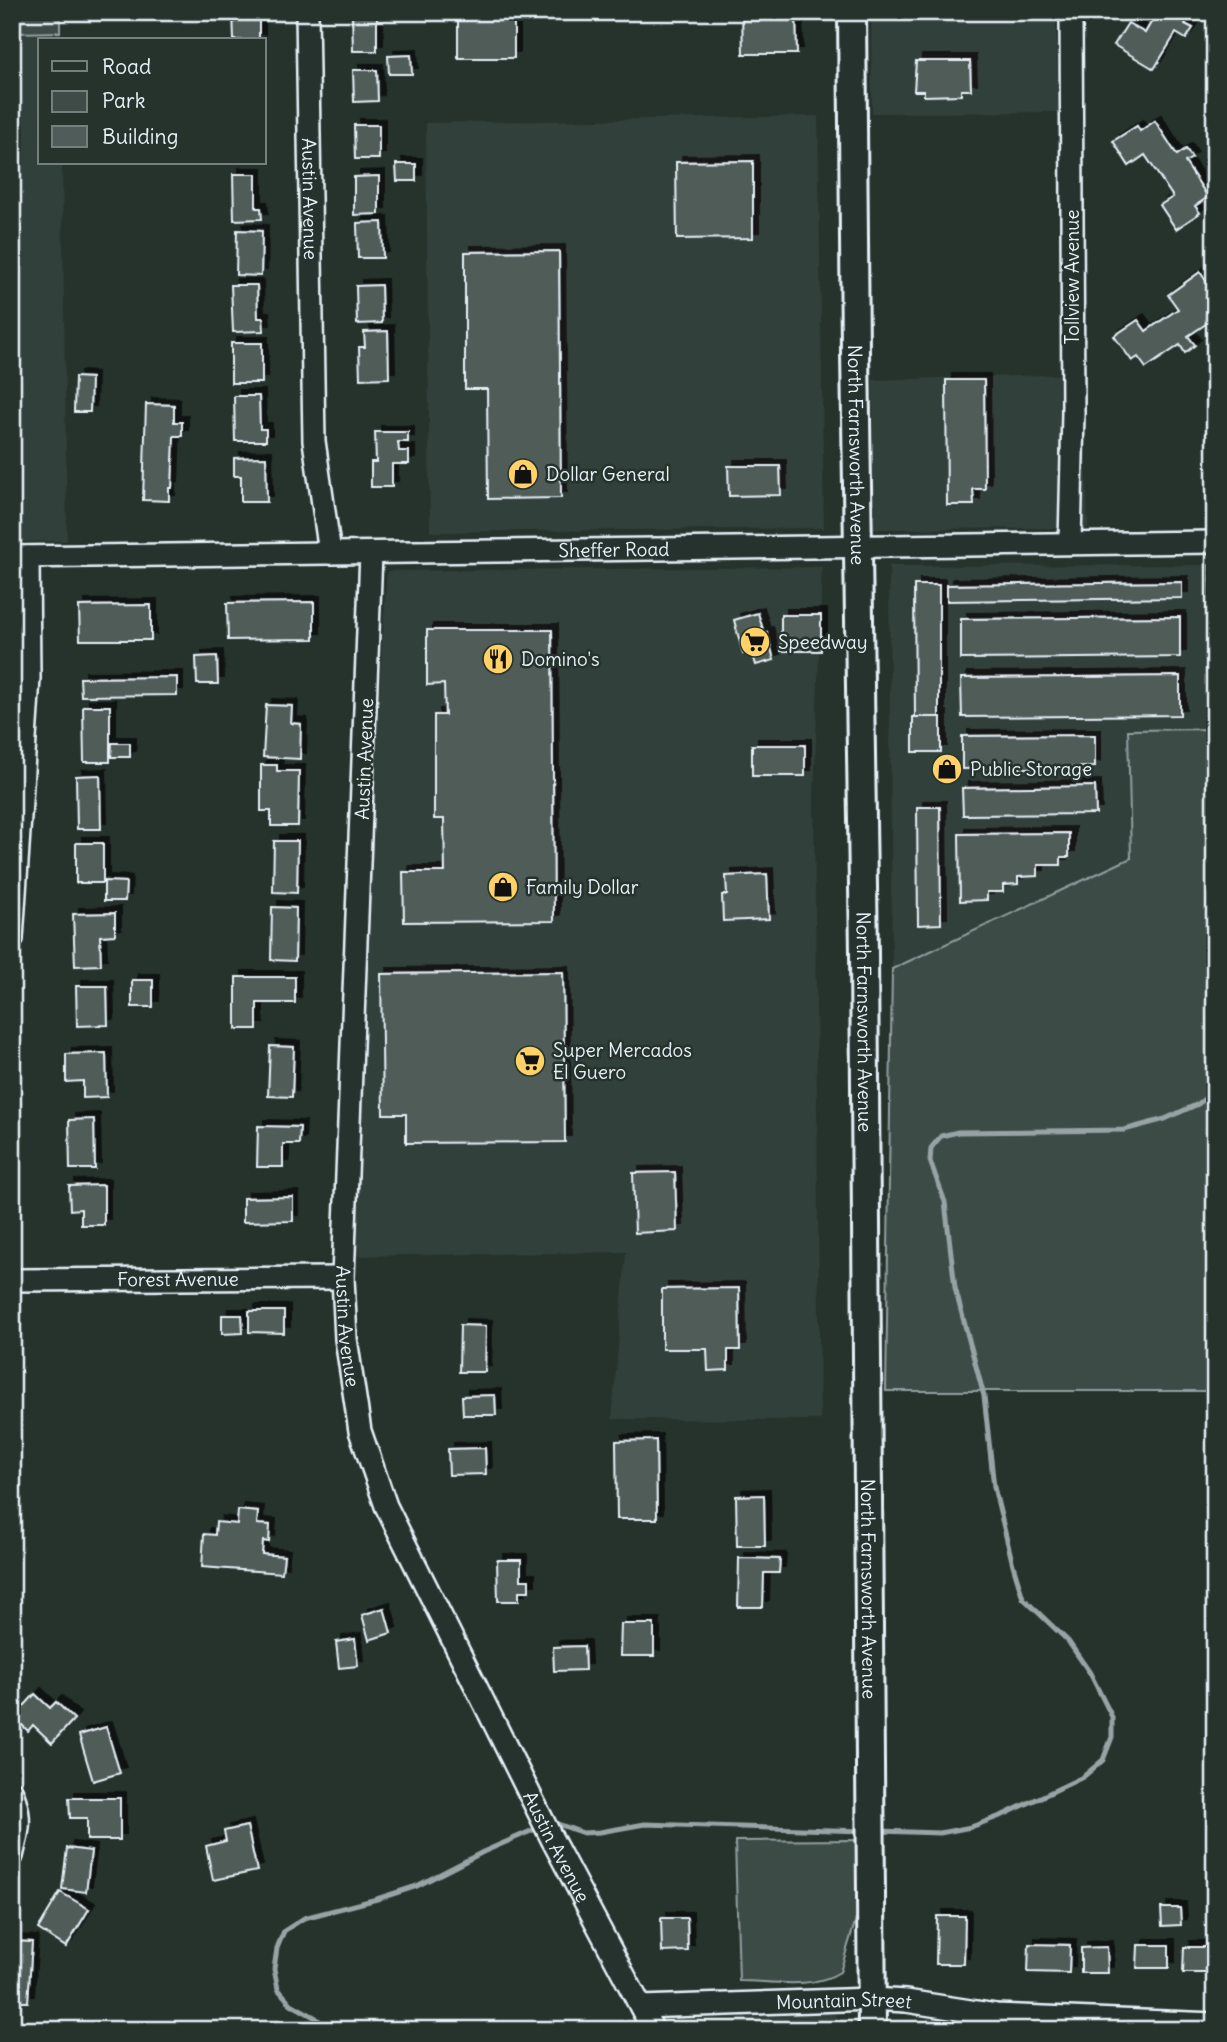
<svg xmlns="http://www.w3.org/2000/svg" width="1227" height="2042" viewBox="0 0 1227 2042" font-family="Delius,sans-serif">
	<defs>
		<filter id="shadow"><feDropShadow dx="6" dy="-6" stdDeviation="0" flood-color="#0009"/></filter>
	</defs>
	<rect width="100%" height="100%" fill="#26332d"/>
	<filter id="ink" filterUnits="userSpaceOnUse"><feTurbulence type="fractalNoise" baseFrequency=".0143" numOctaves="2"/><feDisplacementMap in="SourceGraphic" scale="14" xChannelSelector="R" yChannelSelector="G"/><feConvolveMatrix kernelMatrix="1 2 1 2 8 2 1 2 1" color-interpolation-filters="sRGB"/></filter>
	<g filter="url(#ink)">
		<g fill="#333f3a">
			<path d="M871,12H1056L1058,112L872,113Z"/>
			<path d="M60,32V40H40V163H62L67,541L12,542V33Z"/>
			<path d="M818,116L824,528L430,532L426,123Z"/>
			<path d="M1084,374L1088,528L873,529V380Z"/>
			<path d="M1209,565L1213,730H1128L1131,858L892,969L889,566Z"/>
			<path d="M822,567L814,797L820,1420L612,1419L626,1252L344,1256L387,571Z"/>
			<path d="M803,2012L827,2013L837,2016L848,2030H693L713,2021Z"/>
		</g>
		<g fill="#3e4b47" stroke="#939ea0" stroke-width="2">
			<path d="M12,12H60V32L12,33Z"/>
			<path d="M1209,565H1215V1391H886L892,969L1131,858L1128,730L1213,729Z"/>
			<path d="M859,1840V1909L840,1972C812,1990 771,1981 739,1981L735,1841Z"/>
		</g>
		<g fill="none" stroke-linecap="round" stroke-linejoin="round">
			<g stroke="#98a3a5" stroke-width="5">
				<path d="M550,1825L558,1824L583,1833L600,1832L645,1824L863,1831"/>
				<path d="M879,1831L940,1833L971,1827L1003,1815L1083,1777L1103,1760L1112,1737V1717L1090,1673L1068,1641L1023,1598L1013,1565L994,1487L984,1396L955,1288L945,1202L930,1161L931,1148L941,1136L958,1132L1124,1130L1165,1119L1198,1104L1215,1091"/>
				<path d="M329,2030L316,2018L291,2004L278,1989L274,1969L277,1948L284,1931L304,1918L377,1899L417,1886L483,1852L540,1827"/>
			</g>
		</g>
		<g fill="#505c59" stroke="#e8f1f8" stroke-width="2" filter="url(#shadow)">
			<path d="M233,12H259V40H234Z"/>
			<path d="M377,12V51H353L352,13Z"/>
			<rect x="458" y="12" width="56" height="46"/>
			<path d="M742,12H796L797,54H743Z"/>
			<path d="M1157,12H1192L1185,24L1193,28L1186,39L1176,33L1154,69L1114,45L1128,23L1145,33Z"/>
			<path d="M411,55L412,74H389L388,56Z"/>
			<path d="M916,61H970L971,90H961V95L924,96V91H914Z"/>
			<path d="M353,70H377L378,101L354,102Z"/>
			<path d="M1155,121L1177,155L1186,149L1192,158L1185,162L1208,197L1195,206L1200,213L1176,229L1160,205L1173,197L1145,155L1129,166L1113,141L1137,126L1140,131Z"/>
			<path d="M354,125H379V159H355Z"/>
			<path d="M753,161V238L677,239L676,162Z"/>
			<path d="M396,164H416V181H397Z"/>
			<path d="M233,174H256V208H261L262,219L234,220Z"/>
			<path d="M379,176V214L354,215V177Z"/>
			<path d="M382,222L383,258H358L357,223Z"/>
			<path d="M237,230L262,231L261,276L236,275Z"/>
			<path d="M559,251L561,498L488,499L487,389H465V252Z"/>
			<path d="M1200,272L1215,294V298L1212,300L1215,304V318L1188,336L1195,345L1185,353L1180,345L1146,368L1138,357L1132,361L1114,336L1138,320L1146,331L1178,309L1168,295Z"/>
			<path d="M231,285H257L258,318H263L264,331L233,332Z"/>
			<path d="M381,285L382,323L357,324L356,286Z"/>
			<path d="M388,331L389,378L360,379L359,347H365L364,332Z"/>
			<rect x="231" y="343" width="31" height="40"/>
			<path d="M75,377L91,378L90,412H74Z"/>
			<path d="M946,380H984L985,489H973L974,505H947Z"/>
			<path d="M234,396H259L260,429H266V441H235Z"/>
			<path d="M146,404L174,405V422H182V436H174L172,488H169V501L143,500Z"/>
			<path d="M375,432H408V442H398L399,451H409V464H392V487H371V462H376Z"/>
			<path d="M266,457L267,502H241V476H234V458Z"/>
			<path d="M728,466H780L781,495L729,496Z"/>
			<path d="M1182,582V598L947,601V585Z"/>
			<path d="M914,585H939V717H915Z"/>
			<path d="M314,602V639L228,640L227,603Z"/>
			<path d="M151,605V640H80L79,606Z"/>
			<path d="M758,613L764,633L767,632L774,660L756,665L752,651L743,654L734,620Z"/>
			<rect x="781" y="615" width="40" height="36"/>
			<path d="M1180,617V657L961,659V619Z"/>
			<path d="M427,630H552L554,921L404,922L403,872H445L444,819H434V715H445L444,684L427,685Z"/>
			<path d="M217,656L218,684H197L196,657Z"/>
			<path d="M1180,676V715L962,717L961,678Z"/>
			<path d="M177,677V695L81,696L80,678Z"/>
			<path d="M266,705L292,706L291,723L301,724L300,759L263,757Z"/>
			<path d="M83,706H110V762H84Z"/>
			<rect x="913" y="717" width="28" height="35"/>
			<path d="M1095,735V767L962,769V736Z"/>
			<path d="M112,743H130V757H111Z"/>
			<rect x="752" y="745" width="53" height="31"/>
			<path d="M261,765H277V771H299L298,826H271V811H261Z"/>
			<path d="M100,775L101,829H77L76,776Z"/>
			<path d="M1095,786L1096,814L963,815L962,788Z"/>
			<path d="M917,807H940L941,924L918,925Z"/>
			<path d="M1069,833V857H1061V865H1038V876L1018,877V884L1003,885V892H987V900L960,901L959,834Z"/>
			<path d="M274,841H298L297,893L273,892Z"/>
			<rect x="76" y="843" width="27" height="40"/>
			<path d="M767,874L769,919L723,921L722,895H727L726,876Z"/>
			<path d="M104,881L126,882L125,901H104Z"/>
			<path d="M272,907L296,908L295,961L271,960Z"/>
			<path d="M115,913V935L100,936L101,965L75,966L73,914Z"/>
			<path d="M563,972L565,1142L406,1143V1114H383L381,974Z"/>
			<path d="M236,977H295V1003H257V1029H236Z"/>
			<rect x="132" y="980" width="21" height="27"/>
			<path d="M76,986H107L108,1025L77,1026Z"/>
			<path d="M270,1046L294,1047L292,1097L268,1096Z"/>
			<path d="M106,1053L107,1097L83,1098V1081L66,1082V1054Z"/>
			<path d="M94,1119L95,1169H70L69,1120Z"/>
			<path d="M258,1126L300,1127L299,1144H283V1167H257Z"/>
			<path d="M675,1172L677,1231L635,1233L633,1173Z"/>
			<path d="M104,1185V1225H81V1209L70,1210L69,1186Z"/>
			<path d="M293,1197V1221L243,1222V1198Z"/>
			<path d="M739,1288L740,1350H728V1370L708,1371L707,1349H662V1289Z"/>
			<path d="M249,1311H284V1333L249,1332Z"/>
			<path d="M222,1315H242L243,1333L222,1334Z"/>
			<path d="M460,1325L486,1326L485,1372H459Z"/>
			<path d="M495,1395L496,1415H463L462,1396Z"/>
			<path d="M656,1440L657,1519H617L616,1441Z"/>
			<path d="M485,1448L486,1474L449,1475L448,1449Z"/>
			<path d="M764,1495L765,1546H737L736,1496Z"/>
			<path d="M238,1510L258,1512L257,1524L270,1525L269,1542L263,1541L262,1554L284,1556L282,1573L202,1567L204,1534L215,1535L216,1522L237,1524Z"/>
			<path d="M739,1558L780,1559L779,1573H764L763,1607H738Z"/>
			<path d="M497,1560H521V1580H529V1591H519V1601H498Z"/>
			<path d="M384,1608L391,1633L369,1640L362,1615Z"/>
			<path d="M621,1624H654V1656H620Z"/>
			<path d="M355,1639L358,1666L339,1668L336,1642Z"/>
			<path d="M584,1646L585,1670L554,1671L553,1647Z"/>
			<path d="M35,1694L50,1708L56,1702L74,1719L52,1743L33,1725L28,1731L14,1717Z"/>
			<path d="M106,1727L120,1773L93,1781L79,1735Z"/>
			<path d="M69,1798H120V1840H87V1818H70Z"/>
			<path d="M247,1826L257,1871L213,1880L206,1846L226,1841L224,1831Z"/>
			<path d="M67,1848L91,1851L86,1892L62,1889Z"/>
			<path d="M60,1892L89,1909L66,1947L38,1929Z"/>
			<path d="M1161,1908H1180L1181,1925L1162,1926Z"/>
			<path d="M1209,1911H1215V1934H1208Z"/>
			<path d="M937,1916H965L964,1964H936Z"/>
			<path d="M661,1918H687L688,1951L662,1952Z"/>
			<path d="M12,1941L32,1942L28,2002H14L17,1970H12Z"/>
			<path d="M1029,1944L1070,1945L1069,1973L1028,1972Z"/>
			<path d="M1138,1945H1169V1968H1137Z"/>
			<path d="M1107,1947L1108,1973H1081V1948Z"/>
			<path d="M1184,1947H1215V1973H1183Z"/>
		</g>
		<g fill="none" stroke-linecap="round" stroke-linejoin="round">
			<g stroke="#e8f1f8" stroke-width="26">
				<g id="minor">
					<path id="s1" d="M307,12L314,441L330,553"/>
					<path d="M1070,543L1073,412L1071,12"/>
					<path id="s2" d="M371,553L343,1278L346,1339L360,1431L386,1506L553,1841L653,2030"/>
					<path id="s3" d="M12,557L1215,542"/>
					<path d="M12,939L29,678L28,557"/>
					<path id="s4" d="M12,1280L343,1278"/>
					<path d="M12,1792C22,1818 19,1829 12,1856"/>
					<path id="s5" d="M641,2007L872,1999L906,2001L996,2015L1215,2024"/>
				</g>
			</g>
			<g stroke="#e8f1f8" stroke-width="32">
				<g id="major">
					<path id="s6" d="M852,12L855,352L864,953L872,2030"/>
				</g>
			</g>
			<use href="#minor" stroke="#26332d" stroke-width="21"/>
			<use href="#major" stroke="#26332d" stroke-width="26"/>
		</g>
	</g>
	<defs>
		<g id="shop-disc" transform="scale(1.575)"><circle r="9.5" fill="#ffd166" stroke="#26332d"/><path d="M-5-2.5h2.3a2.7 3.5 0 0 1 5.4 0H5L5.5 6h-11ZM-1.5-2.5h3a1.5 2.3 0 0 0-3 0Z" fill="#111"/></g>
		<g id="supermarket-disc" transform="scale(1.575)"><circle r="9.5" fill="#ffd166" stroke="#26332d"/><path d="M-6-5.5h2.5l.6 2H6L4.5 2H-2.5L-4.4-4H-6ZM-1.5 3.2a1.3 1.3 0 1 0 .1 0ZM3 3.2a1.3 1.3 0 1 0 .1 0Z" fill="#111"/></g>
		<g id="restaurant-disc" transform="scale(1.575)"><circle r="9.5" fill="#ffd166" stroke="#26332d"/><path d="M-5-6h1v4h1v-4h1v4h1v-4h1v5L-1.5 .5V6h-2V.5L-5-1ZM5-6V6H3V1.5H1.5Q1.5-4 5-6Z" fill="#111"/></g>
	</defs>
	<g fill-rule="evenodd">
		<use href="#shop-disc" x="523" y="474"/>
		<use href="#supermarket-disc" x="755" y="642"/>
		<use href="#restaurant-disc" x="498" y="659"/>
		<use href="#shop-disc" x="947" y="769"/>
		<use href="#shop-disc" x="503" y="887"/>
		<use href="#supermarket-disc" x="530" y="1061"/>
	</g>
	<g text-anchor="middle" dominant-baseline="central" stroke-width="5" stroke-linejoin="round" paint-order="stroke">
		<g font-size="19" fill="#e8f1f8" stroke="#26332d">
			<text stroke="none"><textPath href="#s1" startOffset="187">Austin Avenue</textPath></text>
			<text transform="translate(1072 277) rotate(-90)">Tollview Avenue</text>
			<text stroke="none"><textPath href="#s6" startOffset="443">North Farnsworth Avenue</textPath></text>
			<text stroke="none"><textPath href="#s3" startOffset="602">Sheffer Road</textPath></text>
			<text transform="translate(364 759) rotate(-88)">Austin Avenue</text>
			<text stroke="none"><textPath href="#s6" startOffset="1010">North Farnsworth Avenue</textPath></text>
			<text stroke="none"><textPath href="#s4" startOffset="166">Forest Avenue</textPath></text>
			<text stroke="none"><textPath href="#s2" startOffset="774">Austin Avenue</textPath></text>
			<text stroke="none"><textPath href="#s6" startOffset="1577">North Farnsworth Avenue</textPath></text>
			<text stroke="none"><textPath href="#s2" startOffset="1340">Austin Avenue</textPath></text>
			<text stroke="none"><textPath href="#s5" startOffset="203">Mountain Street</textPath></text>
		</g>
		<g font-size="19" fill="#e8f1f8" stroke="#26332d" text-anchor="start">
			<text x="546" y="474">Dollar General</text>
			<text x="778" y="642">Speedway</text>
			<text x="521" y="659">Domino's</text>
			<text x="970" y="769">Public Storage</text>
			<text x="526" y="887">Family Dollar</text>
			<text x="553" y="1050">Super Mercados<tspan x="553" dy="22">El Guero</tspan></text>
		</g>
	</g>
	<rect width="1227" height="2042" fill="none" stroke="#26332d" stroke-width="42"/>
	<rect x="21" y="21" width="1185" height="2000" fill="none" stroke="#e8f1f8" stroke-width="2.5" filter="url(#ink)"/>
	<rect x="38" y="38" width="228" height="126" fill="#26332d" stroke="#747f7e" stroke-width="2"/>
	<rect x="52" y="61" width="35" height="10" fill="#26332d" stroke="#747f7e" stroke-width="2"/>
	<text x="102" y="74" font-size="21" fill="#e8f1f8">Road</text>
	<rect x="52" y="91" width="35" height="21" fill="#3e4b47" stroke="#747f7e" stroke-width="2"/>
	<text x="102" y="108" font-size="21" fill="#e8f1f8">Park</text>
	<rect x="52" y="126" width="35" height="21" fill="#505c59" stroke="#747f7e" stroke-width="2"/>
	<text x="102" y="144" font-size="21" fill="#e8f1f8">Building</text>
</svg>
